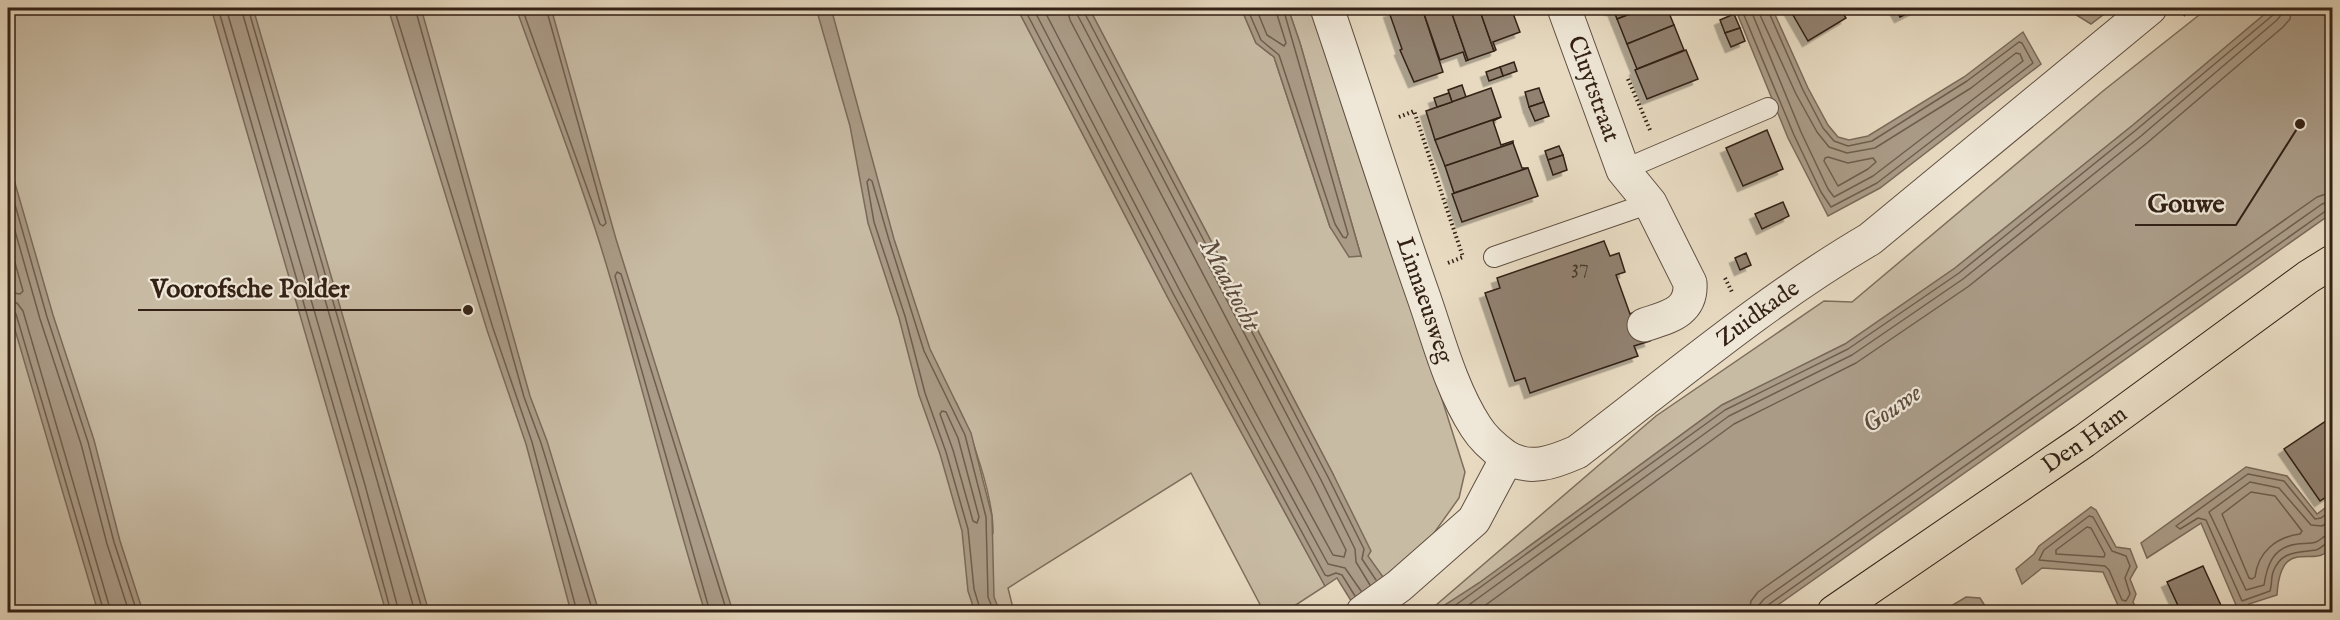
<svg xmlns="http://www.w3.org/2000/svg" width="2340" height="620" viewBox="0 0 2340 620" font-family="'IM FELL English',serif">
	<defs>
		<filter id="shadow"><feDropShadow dx="-5.5" dy="5.5" stdDeviation="0" flood-color="#0004"/></filter>
	</defs>
	<rect width="100%" height="100%" fill="#e7dac1"/>
	<filter id="stains"><feTurbulence type="fractalNoise" baseFrequency=".00333" numOctaves="4"/><feColorMatrix values="0 0 0 0 .2 0 0 0 0 .09 0 0 0 0 .02 0 0 0 .5 -.17"/></filter>
	<radialGradient id="worn" r=".72"><stop offset=".6" stop-color="#630" stop-opacity="0"/><stop offset="1" stop-color="#630" stop-opacity=".3"/></radialGradient>
	<g fill="#c8bba4" stroke="#7e6e5d" stroke-width="1.5" fill-rule="evenodd">
		<path d="M8,8H1017L1168,298L1325,586L1285,612H1264L1191,473L1008,588L1014,612H8ZM956,402C972,435 994,498 993,534Z"/>
		<path d="M1089,8H1241L1256,43L1274,57L1330,227L1361,256L1300,43L1288,8H1313L1417,320L1465,472L1459,498L1429,540L1384,579L1367,556L1333,474Z"/>
		<path d="M2208,8H2272L2133,125L1955,268L1845,344L1722,405L1479,583C1465,592 1445,612 1428,612L1656,416L1824,301L1852,302L2103,91Z"/>
	</g>
	<g fill="#aa9b87" stroke="#7a6a5a" stroke-width="1.5">
		<path d="M211,8H253L429,612H386Z"/>
		<path d="M388,8H421L530,396L547,441L599,612H571L526,444L487,330Z"/>
		<path d="M516,8H551L616,239L733,612H705C667,491 638,366 600,244C575,164 544,86 516,8Z"/>
		<path d="M816,8H831L894,239L930,349L971,433L992,516L994,597L1000,612H975L968,591L962,531L940,454L919,395L899,318L868,223L850,126Z"/>
		<path d="M1017,8H1089L1333,474L1371,551L1368,556L1408,612H1358L1337,578L1325,586L1168,298Z"/>
		<path d="M1241,8H1288L1300,43L1361,256L1349,257L1330,227L1274,57L1256,43Z"/>
		<path d="M1735,8H1772L1808,88L1828,125L1838,137L1849,140L1868,136L1964,77L2023,32L2041,64L1880,188L1828,216L1788,138Z"/>
		<path d="M2065,8H2112L2091,24Z"/>
		<path d="M2272,8H2332V213L1768,612H1434L1479,583L1722,405L1845,344L1955,268L2133,125Z"/>
		<path d="M8,159L53,315L94,440L120,541L143,612H98L8,306Z"/>
		<path d="M2246,467L2287,476L2317,514L2332,503C2333,513 2335,538 2331,546C2318,573 2281,531 2277,595L2249,604L2252,612H2239L2201,523L2147,558L2141,543Z"/>
		<path d="M2091,507L2096,510L2116,547L2130,549L2137,567L2130,579L2136,594L2133,602L2138,612H2121L2103,572L2042,568L2022,584L2016,569L2034,554L2039,546Z"/>
		<path d="M1966,597L1980,598L1989,612H1941Z"/>
	</g>
	<g fill="none" stroke-linecap="round" stroke-linejoin="round">
		<g stroke="#6e5e4e" stroke-width="1.5">
			<path d="M218,8L357,487L391,612"/>
			<path d="M226,8L365,485L399,612"/>
			<path d="M241,8L415,612"/>
			<path d="M248,8L423,612"/>
			<path d="M394,8L493,328L532,442L577,612"/>
			<path d="M415,8L524,397L541,443L593,612"/>
			<path d="M522,8L600,224L603,226L606,223L546,8"/>
			<path d="M1024,8L1174,295L1325,575L1328,576L1336,573L1342,575L1355,596"/>
			<path d="M1033,8L1180,291L1328,564L1345,568L1361,591"/>
			<path d="M1043,8C1138,191 1233,374 1333,555L1344,557L1346,550L1313,484L1070,20L1067,8"/>
			<path d="M1076,8L1078,16L1321,480L1355,549L1356,562L1370,585"/>
			<path d="M1084,8V12L1328,477L1364,549L1362,559L1376,580"/>
			<path d="M1247,8L1261,40L1279,55L1335,224L1343,237L1346,238L1348,234L1283,8"/>
			<path d="M1256,8L1267,35L1284,46L1286,43L1275,8"/>
			<path d="M1741,8L1794,135L1821,192L1831,207L1877,183L2033,63L2022,43L2019,42L1967,81L1872,141L1848,146L1834,141L1823,128L1803,90L1767,8"/>
			<path d="M1750,8L1801,132L1828,189L1834,197L1873,176L2023,61L2020,54L2016,53L1971,88L1875,148L1847,153L1829,147L1817,132L1796,94L1760,15L1759,8"/>
			<path d="M1828,157L1848,163L1873,158L1876,162L1868,169L1838,186L1824,161L1825,158Z"/>
			<path d="M8,180L47,317L88,442L114,542L137,612"/>
			<path d="M8,206L40,319L81,444L107,544L129,612"/>
			<path d="M8,238L23,291L20,294L8,292"/>
			<path d="M8,301L17,303L23,311L111,612"/>
			<path d="M8,309L13,310L16,314L104,612"/>
			<path d="M942,411L946,412L958,438L979,517L977,523L973,521L953,450L940,414Z"/>
			<path d="M2251,492L2275,496L2302,531L2300,534C2276,537 2258,552 2255,577L2252,579L2249,578L2222,514Z"/>
			<path d="M2332,510L2321,518L2315,519L2284,481L2248,474L2176,526L2180,529L2198,518L2206,520L2242,601L2270,591C2272,585 2271,578 2273,572C2281,550 2298,553 2316,550C2323,548 2325,542 2332,541"/>
			<path d="M2089,516L2093,517L2112,551L2126,556L2130,566L2125,578L2130,594L2126,601L2122,600L2109,570L2105,566L2039,560L2044,550Z"/>
			<path d="M2332,520L2322,526L2311,525L2279,488L2250,482L2209,512L2246,590L2264,585C2267,565 2273,547 2297,544C2302,543 2311,544 2316,542C2323,539 2324,534 2332,534"/>
			<path d="M2087,527L2091,528L2105,554L2104,557L2056,554V550Z"/>
			<path d="M710,612L615,276L617,272L621,274L727,612"/>
			<path d="M981,612L974,589L968,529L946,452L925,393L905,316L874,222L867,182L869,179L872,181L889,240L924,351L965,435L986,517L988,597L994,612"/>
			<path d="M1446,612L1725,410L1848,349L1959,273L2136,130L2273,15L2275,8"/>
			<path d="M1459,612L1729,416L1852,355L1963,279L2141,136L2277,20L2281,15L2283,8"/>
			<path d="M1476,612L1734,424L1856,363L1969,286L2147,143L2283,27L2290,19L2292,8"/>
			<path d="M1749,612L1751,601L1758,592L2317,197L2332,192"/>
			<path d="M1758,612L1759,605L1764,599L2322,204L2332,201"/>
			<path d="M1766,612L1768,605L2327,210L2332,209"/>
		</g>
	</g>
	<g fill="#91816f" stroke="#332116" stroke-width="1.5" filter="url(#shadow)">
		<path d="M1402,8H1422L1443,72L1414,82L1400,50L1402,49L1389,12Z"/>
		<path d="M1422,8H1450L1468,60L1466,61L1463,52L1440,60Z"/>
		<path d="M1450,8H1479L1494,51L1468,60Z"/>
		<path d="M1479,8H1511L1520,32L1493,42L1496,50L1494,51Z"/>
		<path d="M1610,8H1646L1617,19L1613,9L1611,10Z"/>
		<path d="M1646,8H1667L1674,25L1627,44L1617,19Z"/>
		<path d="M1789,8H1840L1846,18L1808,41Z"/>
		<path d="M1895,8H1918L1900,17Z"/>
		<path d="M1734,14L1740,28L1725,33L1720,20Z"/>
		<path d="M1674,25L1684,50L1637,69L1627,44Z"/>
		<path d="M1740,28L1745,41L1731,47L1725,33Z"/>
		<path d="M1686,50L1698,79L1647,99L1635,70Z"/>
		<path d="M1514,62L1517,71L1503,76L1500,67Z"/>
		<path d="M1500,67L1503,76L1489,81L1486,72Z"/>
		<path d="M1462,85L1466,97L1452,102L1448,90Z"/>
		<path d="M1491,88L1501,117L1435,140L1426,111Z"/>
		<path d="M1539,88L1544,102L1529,107L1525,92Z"/>
		<path d="M1449,93L1452,102L1437,107L1434,98Z"/>
		<path d="M1544,102L1549,116L1535,121L1529,107Z"/>
		<path d="M1501,117L1493,121L1501,145L1513,141V143L1445,166L1435,140Z"/>
		<path d="M1767,130L1783,169L1743,186L1726,148Z"/>
		<path d="M1513,143L1522,168H1528L1454,193L1445,166Z"/>
		<path d="M1559,146L1563,155L1548,160L1545,151Z"/>
		<path d="M1563,155L1567,170L1553,175L1548,160Z"/>
		<path d="M1528,168L1538,196L1462,222L1452,194Z"/>
		<path d="M1783,202L1789,216L1762,229L1755,214Z"/>
		<path d="M1604,241L1610,256L1619,253L1625,272L1616,275L1630,314L1639,310L1650,341L1634,346L1638,356L1530,393L1525,378L1515,381L1485,293L1500,288L1497,278Z"/>
		<path d="M1746,253L1751,265L1740,270L1735,258Z"/>
		<path d="M2332,417V493L2320,501L2284,449Z"/>
		<path d="M2203,566L2224,612H2181L2167,582Z"/>
	</g>
	<g fill="none" stroke-linecap="round" stroke-linejoin="round">
		<g stroke="#604f41" stroke-width="22">
			<g id="service">
				<path d="M1623,170L1768,108"/>
				<path d="M1494,257L1650,203"/>
			</g>
		</g>
		<g stroke="#604f41" stroke-width="35">
			<g id="minor">
				<path id="s1" d="M1564,8L1623,170L1650,203L1690,283C1692,313 1667,317 1644,325"/>
			</g>
		</g>
		<g stroke="#604f41" stroke-width="35">
			<g id="tertiary">
				<path id="s2" d="M1327,8C1359,102 1389,198 1422,292C1438,337 1450,387 1476,427C1483,438 1494,448 1505,456C1529,472 1554,462 1577,452C1673,379 1766,300 1870,239L2150,8"/>
				<path d="M1363,612L1399,586L1474,520L1507,458"/>
			</g>
		</g>
		<g stroke="#332116" stroke-width="35">
			<g id="primary">
				<path id="s3" d="M1834,612L2084,441L2308,277L2332,262"/>
			</g>
		</g>
		<g stroke="#332116" stroke-width="4" stroke-dasharray="1.5 3" stroke-linecap="butt">
			<path d="M2183,15L2192,8"/>
			<path d="M1628,79L1650,130"/>
			<path d="M1399,117L1414,111L1463,257"/>
			<path d="M1448,263L1463,257"/>
			<path d="M1725,278L1732,292"/>
		</g>
		<use href="#service" stroke="#efe7d7" stroke-width="20"/>
		<use href="#minor" stroke="#efe7d7" stroke-width="33"/>
		<use href="#tertiary" stroke="#efe7d7" stroke-width="33"/>
		<use href="#primary" stroke="#e7dac1" stroke-width="33"/>
	</g>
	<g text-anchor="middle" dominant-baseline="central" stroke-width="4.5" stroke-linejoin="round" paint-order="stroke">
		<g font-size="21" fill="#4a392c">
			<text x="1580" y="267">37</text>
		</g>
		<g font-size="24" fill="#332116" stroke="#efe7d7">
			<text stroke="none"><textPath href="#s1" startOffset="86">Cluytstraat</textPath></text>
			<text stroke="none"><textPath href="#s2" startOffset="308">Linnaeusweg</textPath></text>
			<text stroke="none"><textPath href="#s2" startOffset="790">Zuidkade</textPath></text>
			<text stroke="none"><textPath href="#s3" startOffset="304">Den Ham</textPath></text>
		</g>
		<g font-size="26" font-style="italic" fill="#5d4c3e" stroke="#efe7d7">
			<text transform="translate(1230 285) rotate(62)">Maaltocht</text>
			<text transform="translate(1892 409) rotate(-35)">Gouwe</text>
		</g>
	</g>
	<path fill="none" stroke="#332116" stroke-width="2" d="M2300 124L2236 225H2135M468 310L361 310H138"/>
	<g fill="#332116" stroke="#efe7d7" stroke-width="2">
		<circle cx="2300" cy="124" r="6"/>
		<circle cx="468" cy="310" r="6"/>
	</g>
	<g font-size="26" text-anchor="middle" font-weight="bold" fill="#332116" stroke="#efe7d7" stroke-width="4.5" stroke-linejoin="round" paint-order="stroke">
		<text x="2186" y="212">Gouwe</text>
		<text x="250" y="297">Voorofsche Polder</text>
	</g>
	<rect width="2340" height="620" fill="none" stroke="#e7dac1" stroke-width="30"/>
	<rect x="9" y="9" width="2322" height="602" fill="none" stroke="#332116" stroke-width="3"/>
	<rect x="15" y="15" width="2310" height="590" fill="none" stroke="#332116" stroke-width="1.5"/>
	<rect width="100%" height="100%" filter="url(#stains)"/>
	<rect width="100%" height="100%" fill="url(#worn)"/>
</svg>
